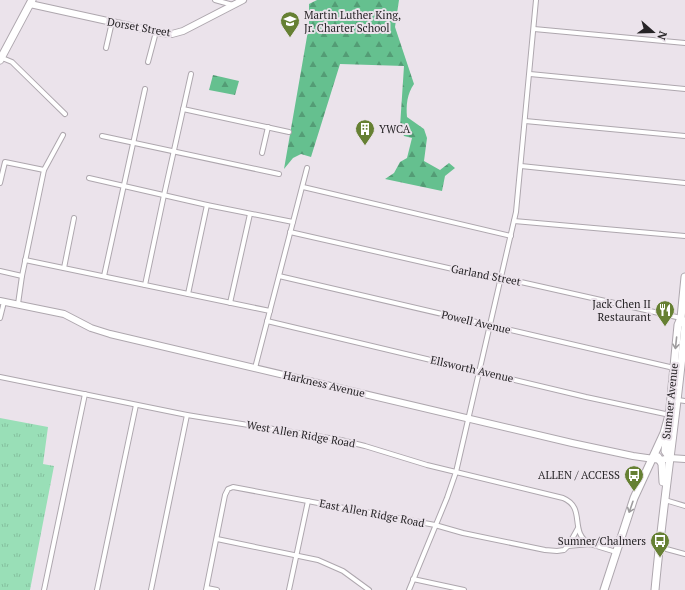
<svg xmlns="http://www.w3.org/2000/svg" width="685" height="590" viewBox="0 0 685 590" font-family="'PT Serif',serif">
	<defs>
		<pattern id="forest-firs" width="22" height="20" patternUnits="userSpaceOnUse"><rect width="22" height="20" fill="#65c08f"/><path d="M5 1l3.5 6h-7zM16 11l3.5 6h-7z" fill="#539c75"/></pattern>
		<pattern id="park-tufts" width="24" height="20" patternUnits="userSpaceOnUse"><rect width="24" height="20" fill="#99dfb7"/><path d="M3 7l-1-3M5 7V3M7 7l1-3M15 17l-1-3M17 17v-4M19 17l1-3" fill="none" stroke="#84bf9d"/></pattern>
	</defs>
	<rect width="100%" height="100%" fill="#ebe3eb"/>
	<g fill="url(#forest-firs)">
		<path d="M317,0H399L395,27L414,84C407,94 406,105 407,117L424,129L427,138L424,161L440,170L449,163L455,168L445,176L442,191L385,179L394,173L400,162L407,158L412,138L404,136L400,127L404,66L340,64L311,157L301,154L293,158L284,169L309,25V4Z"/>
		<path d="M213,75L239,81L235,95L209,90Z"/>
	</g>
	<path fill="url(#park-tufts)" d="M0,418L48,427L43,464L54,466L30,590H0Z"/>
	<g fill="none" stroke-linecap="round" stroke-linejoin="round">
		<g stroke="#aea7ae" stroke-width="6">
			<g id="street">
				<path d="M215,0L233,5"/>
				<path d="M534,29L685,43"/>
				<path d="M106,48L112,22"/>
				<path d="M0,57L12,62L15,65L65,114"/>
				<path d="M148,62L156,32"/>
				<path d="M530,74L685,89"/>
				<path d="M183,109L289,132"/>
				<path d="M525,121L685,136"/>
				<path d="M102,136L279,174"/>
				<path d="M262,153L268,127"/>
				<path d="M521,166L685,183"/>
				<path d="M89,178L207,205L293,222"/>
				<path d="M0,183L5,162L44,170"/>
				<path d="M303,187L511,236"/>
				<path d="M514,221L685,236"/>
				<path d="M290,232L501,280H512L681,318"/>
				<path d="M25,260L270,311"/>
				<path d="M64,268L74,218"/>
				<path d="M0,271L22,276"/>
				<path d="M104,276L145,89"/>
				<path d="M279,276L674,368"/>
				<path d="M145,285L164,195L191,74"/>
				<path d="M188,294L207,205"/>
				<path d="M230,303L250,214"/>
				<path d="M18,304L22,276L44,170L63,135"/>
				<path d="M0,318L4,302"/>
				<path d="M267,321L586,397L670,415"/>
				<path d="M255,368L307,168"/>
				<path d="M0,377L187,415L341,440L365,446L427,465L563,498C587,508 568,532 590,544"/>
				<path d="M678,400L685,401"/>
				<path d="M665,500L685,506"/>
				<path d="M217,539L318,560L343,571L369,590"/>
				<path d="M568,546L578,528"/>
				<path d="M659,547L685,554"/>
				<path d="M413,579L464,590"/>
				<path d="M207,588L217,590"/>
				<path d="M44,590L85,394"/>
				<path d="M97,590L136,405"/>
				<path d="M151,590L187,415"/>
				<path d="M206,590L225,495L228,489L233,487L435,525L463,533L545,550L557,551L564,550L568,546L590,544L616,552"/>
				<path d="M289,590L308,501"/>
				<path d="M409,590L447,498L456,472L516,212L536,0"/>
			</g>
		</g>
		<g stroke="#aea7ae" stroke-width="8">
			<g id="secondary">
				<path d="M30,4L162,33L172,34L183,31L243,0"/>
				<path d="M0,301L64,314L91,328L110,334L572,443L633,456L661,460L670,458L685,459"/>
			</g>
		</g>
		<g stroke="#aea7ae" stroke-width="9">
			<g id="primary">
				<path d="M0,60L32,0"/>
				<path d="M669,418L678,325L681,318L685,277"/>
				<path d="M667,430L665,451L670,458"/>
				<path d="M658,457L662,464L663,482"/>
				<path d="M604,590L634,498L664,433L669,415"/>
				<path d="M655,590C663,502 677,414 685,326L681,318"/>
			</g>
		</g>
		<use href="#street" stroke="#fff" stroke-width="4"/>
		<use href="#secondary" stroke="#fff" stroke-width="6"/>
		<use href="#primary" stroke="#fff" stroke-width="7"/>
	</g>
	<defs><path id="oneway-shaft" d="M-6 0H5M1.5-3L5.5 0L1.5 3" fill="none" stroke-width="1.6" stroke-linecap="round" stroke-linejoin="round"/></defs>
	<g stroke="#9e9c9e">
		<use href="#oneway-shaft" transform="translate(676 343) rotate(96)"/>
		<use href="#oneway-shaft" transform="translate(631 507) rotate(109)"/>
	</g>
	<defs>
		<g id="school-pin" transform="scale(1)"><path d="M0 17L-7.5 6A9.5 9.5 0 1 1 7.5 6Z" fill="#668033" stroke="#ebe3eb"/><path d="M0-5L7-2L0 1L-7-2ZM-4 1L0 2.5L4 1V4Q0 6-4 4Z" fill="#fff"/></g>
		<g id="building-pin" transform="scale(1)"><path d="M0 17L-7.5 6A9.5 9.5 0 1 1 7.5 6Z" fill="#668033" stroke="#ebe3eb"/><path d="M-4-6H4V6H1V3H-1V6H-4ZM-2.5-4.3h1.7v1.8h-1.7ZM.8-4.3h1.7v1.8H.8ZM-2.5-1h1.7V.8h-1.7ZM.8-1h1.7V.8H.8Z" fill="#fff"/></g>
		<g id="restaurant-pin" transform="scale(1)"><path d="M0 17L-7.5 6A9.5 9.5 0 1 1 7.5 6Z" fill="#668033" stroke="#ebe3eb"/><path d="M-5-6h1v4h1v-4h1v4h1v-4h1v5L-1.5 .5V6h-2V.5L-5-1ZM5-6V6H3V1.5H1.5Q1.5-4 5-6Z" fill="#fff"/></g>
		<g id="bus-pin" transform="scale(1)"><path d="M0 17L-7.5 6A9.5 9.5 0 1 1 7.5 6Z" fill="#668033" stroke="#ebe3eb"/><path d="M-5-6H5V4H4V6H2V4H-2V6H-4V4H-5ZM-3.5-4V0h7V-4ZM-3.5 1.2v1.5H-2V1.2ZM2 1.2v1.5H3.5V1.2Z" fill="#fff"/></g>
	</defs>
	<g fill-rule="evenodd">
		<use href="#school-pin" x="290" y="21"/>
		<use href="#building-pin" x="365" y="129"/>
		<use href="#restaurant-pin" x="665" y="310"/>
		<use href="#bus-pin" x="634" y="475"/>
		<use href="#bus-pin" x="660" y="541"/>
	</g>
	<g text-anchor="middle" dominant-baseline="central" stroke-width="4" stroke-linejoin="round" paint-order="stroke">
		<g font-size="11" fill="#272427" stroke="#ebe3eb" text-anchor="end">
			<text x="304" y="15" text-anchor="start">Martin Luther King,<tspan x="304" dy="13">Jr. Charter School</tspan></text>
			<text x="379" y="129" text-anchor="start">YWCA</text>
			<text x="651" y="304">Jack Chen II<tspan x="651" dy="13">Restaurant</tspan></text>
			<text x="620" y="475">ALLEN / ACCESS</text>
			<text x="646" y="541">Sumner/Chalmers</text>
		</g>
		<g font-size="11" fill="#272427" stroke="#ebe3eb">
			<text transform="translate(139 27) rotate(10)">Dorset Street</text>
			<text transform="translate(486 275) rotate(11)">Garland Street</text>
			<text transform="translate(476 322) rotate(13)">Powell Avenue</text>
			<text transform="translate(472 369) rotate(13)">Ellsworth Avenue</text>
			<text transform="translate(324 384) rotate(13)">Harkness Avenue</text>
			<text transform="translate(670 401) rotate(-84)">Sumner Avenue</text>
			<text transform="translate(301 434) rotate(10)">West Allen Ridge Road</text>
			<text transform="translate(372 513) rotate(11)">East Allen Ridge Road</text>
		</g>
	</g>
	<g transform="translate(653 32) rotate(110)" stroke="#ebe3eb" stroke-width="3" paint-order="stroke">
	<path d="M0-3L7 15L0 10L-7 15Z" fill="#272427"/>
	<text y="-6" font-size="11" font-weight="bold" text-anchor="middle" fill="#272427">N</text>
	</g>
</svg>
